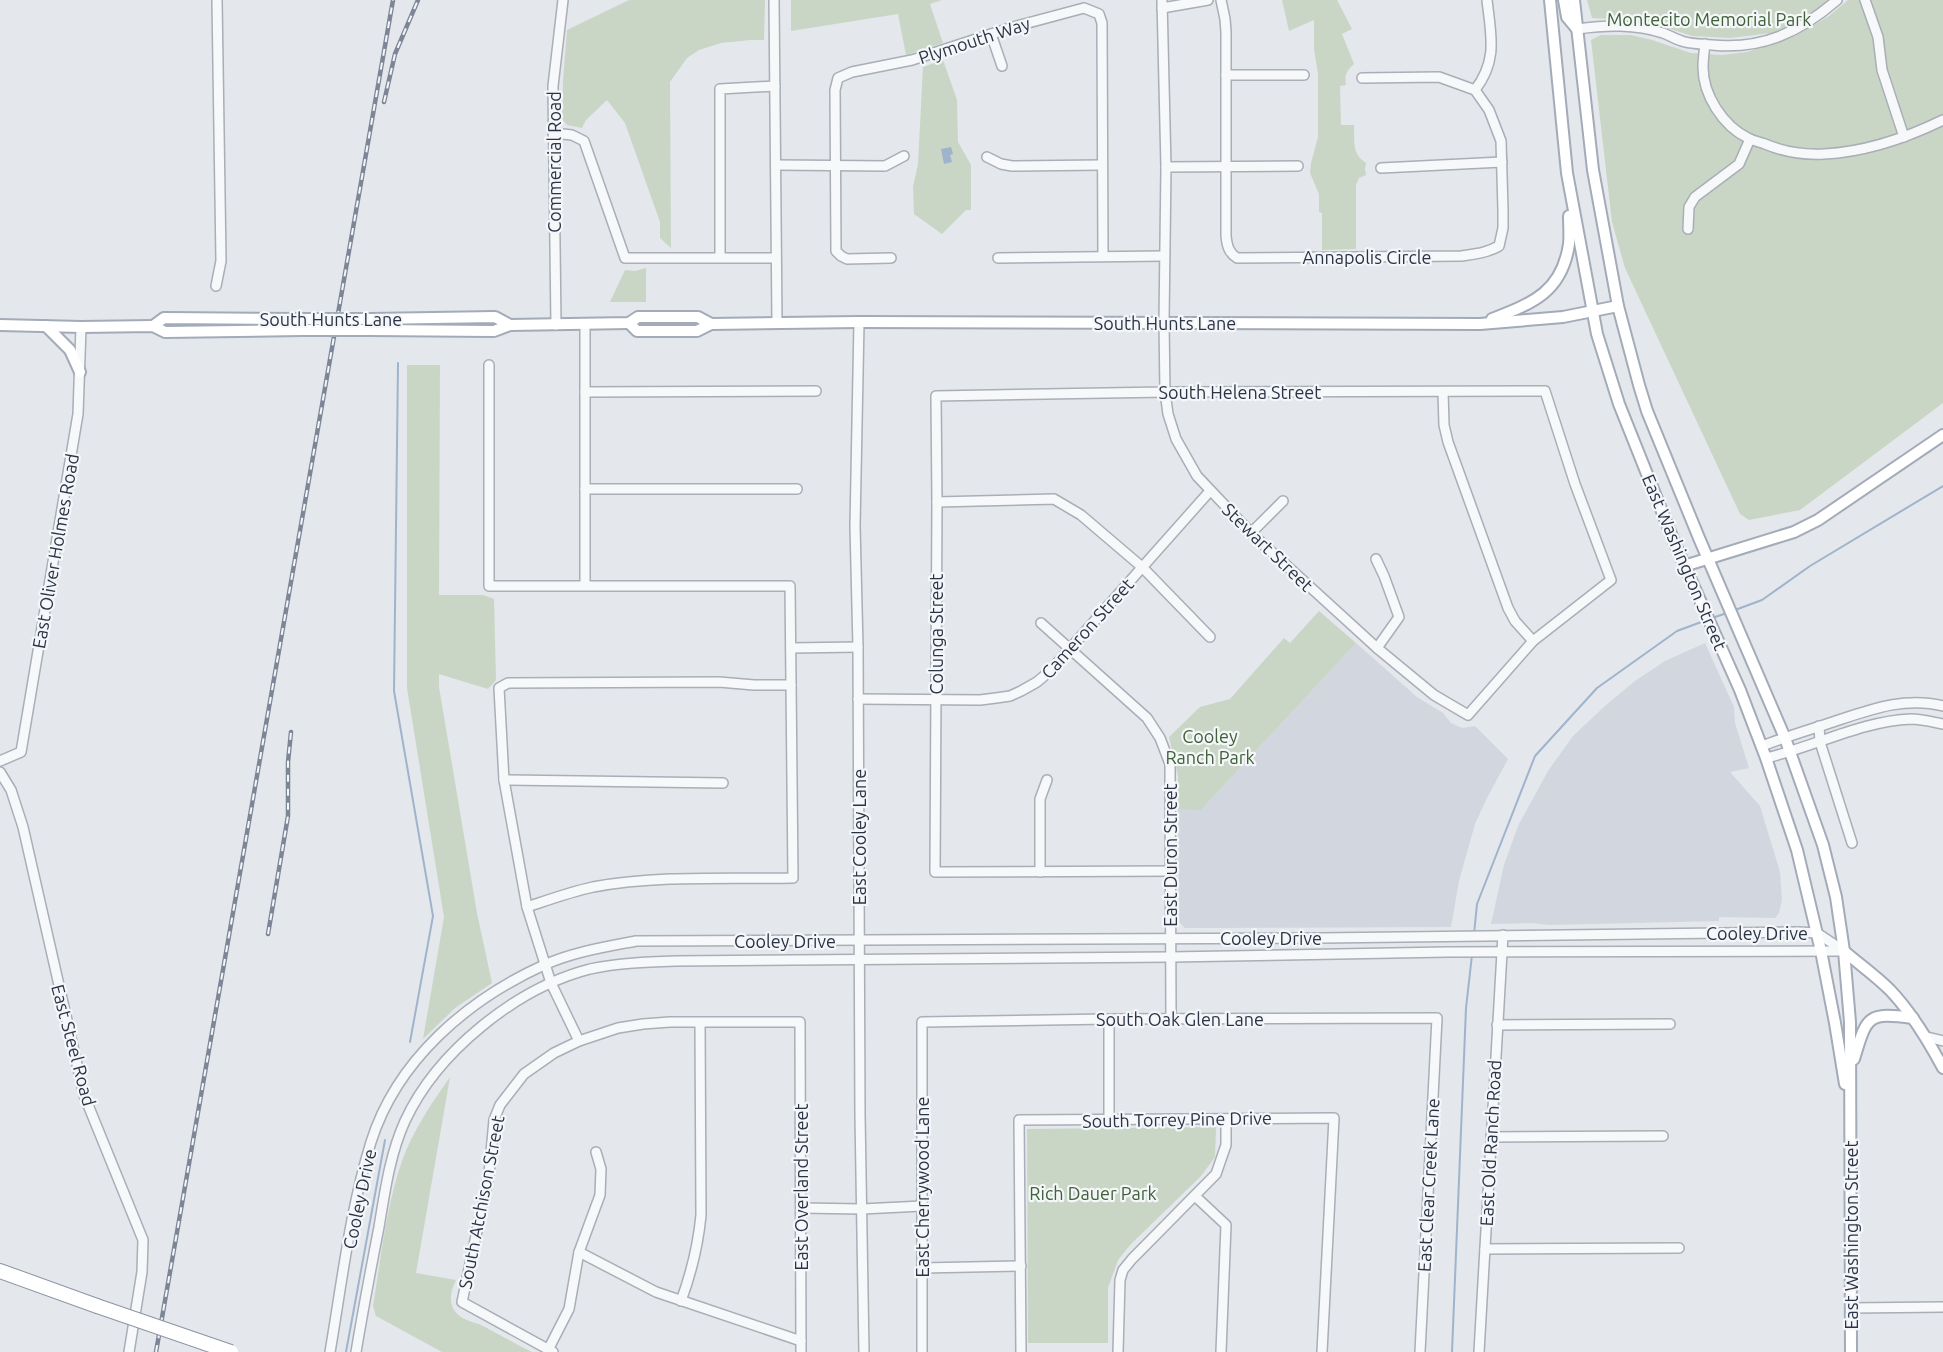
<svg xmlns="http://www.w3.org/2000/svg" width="1943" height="1352" viewBox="0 0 1943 1352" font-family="Ubuntu,sans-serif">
	<rect width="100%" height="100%" fill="#e4e7ec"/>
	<g fill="#d2d6de">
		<path d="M1356,643L1417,697L1443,713L1451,723L1462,728L1475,726L1508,759L1487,798L1475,824L1459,881L1451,927L1185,928L1179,922L1178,809H1202Z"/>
		<path d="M1705,643L1734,707L1735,723L1749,768L1730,772L1760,806L1780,872L1782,900L1779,913L1775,918L1719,917V921L1549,925L1532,923L1491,924L1504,865L1518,826L1548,771L1573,736L1606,705L1635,681L1665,661Z"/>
	</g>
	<g fill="#c9d6c5">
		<path d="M629,0H765L764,40H750L721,43L699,50L687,58L670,82L671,248L660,238V222L625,123L607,100L586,120L582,128L567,125L562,119L563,81L567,30Z"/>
		<path d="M791,0H942L930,4L943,43L906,55L898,14L791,31Z"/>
		<path d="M1282,0H1337L1352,29L1342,34L1354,64C1347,70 1344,75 1346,85L1340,86L1341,125H1354C1355,141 1351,153 1366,163L1365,169L1366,175L1359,178L1356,185V249L1322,250V213L1319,212V194L1310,173L1311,163L1318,137V74L1314,49V20L1289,31Z"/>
		<path d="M1587,0H1831L1793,26L1771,33L1730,38L1692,36L1646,21L1592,18Z"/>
		<path d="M1848,0H1943V403L1800,510L1749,520L1740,514L1625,268L1612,222L1591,40L1601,35H1631L1652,40L1691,53L1722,55L1747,52L1795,36L1829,16Z"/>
		<path d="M943,60L957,100L958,142L971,165V210H966L942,234L914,214L913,187L918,164L923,67Z"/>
		<path d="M646,268V302H610L625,270L635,271Z"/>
		<path d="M407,365H440L439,595H483L494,599L496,680L488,689L439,674V687L477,913L492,983L455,1008L423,1039L444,917L407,688Z"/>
		<path d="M1319,611L1356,643L1201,810L1178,809V776L1169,737L1200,707L1230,699L1284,638L1290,643Z"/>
		<path d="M450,1077L416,1273L456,1280C448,1296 448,1312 467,1320C473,1323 479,1323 485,1327C500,1335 516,1344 532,1352H442L376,1316L373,1306C381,1258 386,1207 402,1161C413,1130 432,1103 450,1077Z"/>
		<path d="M1216,1127L1215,1157L1201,1176L1130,1245L1118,1260L1108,1288V1343H1028L1027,1129Z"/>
	</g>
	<path fill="#9fb4cc" d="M951,147L953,154L950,155L952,162L944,164L941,149Z"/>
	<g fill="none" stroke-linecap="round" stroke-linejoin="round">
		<g stroke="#9fb4cc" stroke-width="2">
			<path d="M398,363L394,691L433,916L410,1042"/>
			<path d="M1735,610L1762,600L1810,566L1943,486"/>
			<path d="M1712,618L1727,613"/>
			<path d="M1474,934L1477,904L1535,756L1597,688L1677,631L1704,621"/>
			<path d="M346,1352L385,1140"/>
			<path d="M1452,1352L1466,1008L1472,955"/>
		</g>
		<g stroke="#a9aeb7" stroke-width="12">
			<g id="minor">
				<path d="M774,0L777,323"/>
				<path d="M1162,0L1166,167L1164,322L1165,392L1168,414L1176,439L1197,476L1251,533L1377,648L1434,695L1468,715L1533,641L1611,580L1575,484L1545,391L1165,392L936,396L937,502L935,872L1170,871"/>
				<path d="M1221,0L1225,19L1226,32V236C1227,246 1229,253 1237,258L1461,256C1474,254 1487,253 1499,246L1503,228V210L1501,141L1489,110L1475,90L1439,77L1362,78"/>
				<path d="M1865,0L1878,37L1882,70L1904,137"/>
				<path d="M1162,8L1208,0"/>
				<path d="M1577,29C1607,25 1635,24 1663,33C1671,36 1677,40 1685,42C1693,44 1703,44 1712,45C1762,50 1800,32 1837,0"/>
				<path d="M991,34L1002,66"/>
				<path d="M1705,44C1704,52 1703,60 1703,67C1703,95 1723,126 1748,138C1753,141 1760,142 1765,144C1784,152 1803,155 1824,154C1865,152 1906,138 1943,120"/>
				<path d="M1226,75H1304"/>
				<path d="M1475,90C1498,60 1491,36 1487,0"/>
				<path d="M553,133L572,135L584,141L625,258H776"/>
				<path d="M987,157L1001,164L1012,166L1101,165"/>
				<path d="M777,165L885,166L904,156"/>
				<path d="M1166,167L1298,166"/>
				<path d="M1381,168L1502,162"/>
				<path d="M1688,229L1689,207L1695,197L1739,164L1750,139"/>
				<path d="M720,257V89L775,86"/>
				<path d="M891,258L847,259L841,256L836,251L835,90L838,78L852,72L912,60L1013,27L1084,8L1099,14L1102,23L1103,256"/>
				<path d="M998,258L1164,256"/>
				<path d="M216,286L221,261L217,0"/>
				<path d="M859,322L855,526L858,647L860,1115L864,1352"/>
				<path d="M585,324V585"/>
				<path d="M556,325L553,86L563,0"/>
				<path d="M489,365V586H790L793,878C727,879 659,875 593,887C570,892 548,900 527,907"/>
				<path d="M585,392L816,391"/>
				<path d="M1443,392L1444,425L1448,442L1508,608L1515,621L1533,641"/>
				<path d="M585,489H797"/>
				<path d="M937,502L1054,499L1081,515L1142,567L1210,637"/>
				<path d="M1251,533L1283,501"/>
				<path d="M1376,559L1384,576L1399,617L1377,648"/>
				<path d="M1041,623L1147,718L1160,738L1170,764L1171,1018"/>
				<path d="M791,648L858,647"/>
				<path d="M858,699L980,700L996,698L1010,696L1021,691L1037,682L1051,670L1210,491"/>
				<path d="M1819,726L1820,742L1852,843"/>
				<path d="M1762,746C1785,737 1809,730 1833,722C1869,710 1905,696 1943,706"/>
				<path d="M1766,758C1814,747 1861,721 1911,719C1921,719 1933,722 1943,724"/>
				<path d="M0,761L21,752L78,414L81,327"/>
				<path d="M0,772L11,790L23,827L84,1095L143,1240L142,1272L129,1352"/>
				<path d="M504,780L723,783"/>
				<path d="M1040,872V799L1047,780"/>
				<path d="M1497,1025L1670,1024"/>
				<path d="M1927,1037L1943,1041"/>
				<path d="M579,1041L551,983L527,907L504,780L499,688L508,683L719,682L754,685H791"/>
				<path d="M1109,1121V1019"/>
				<path d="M1491,1137L1663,1136"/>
				<path d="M1195,1196L1226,1225L1221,1352"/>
				<path d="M801,1208L862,1209L922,1206"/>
				<path d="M1485,1249L1679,1248"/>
				<path d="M579,1252L656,1292L801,1341"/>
				<path d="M922,1268L1021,1266"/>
				<path d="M681,1301C692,1271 698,1247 701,1215L700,1023"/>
				<path d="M1851,1308L1943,1307"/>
				<path d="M548,1350L569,1309L579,1252L600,1195L601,1169L596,1152"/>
				<path d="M330,1352C342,1282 350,1210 371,1142C397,1060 467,1000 544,965C573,952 605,947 636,941L1321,938L1798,932L1817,933L1844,951"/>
				<path d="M356,1352C363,1310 371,1268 379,1227C385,1191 390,1154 405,1121C437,1052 516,988 590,969C618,963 647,962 676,961L1171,957L1447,952L1844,951"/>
				<path d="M553,1352L462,1302L489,1174L494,1120L500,1105L524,1074L554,1053L579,1041L618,1028L643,1024L670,1022H800L801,1352"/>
				<path d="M922,1352V1022L1109,1019L1437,1018L1420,1352"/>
				<path d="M1021,1352L1019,1120L1334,1118L1322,1352"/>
				<path d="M1118,1352L1120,1280L1123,1270L1132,1259L1216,1174L1226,1145V1119"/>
				<path d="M1479,1352L1503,935"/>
			</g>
		</g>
		<g stroke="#a3abb8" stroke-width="14">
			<g id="major">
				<path d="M1550,0L1567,173L1597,334L1619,404L1675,544L1740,690L1766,758L1797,850L1821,951L1835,1023L1845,1084"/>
				<path d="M1564,0L1567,17L1577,29"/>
				<path d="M1574,0L1593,170L1618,306L1639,385L1647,411L1699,538L1785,738L1823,845L1836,897L1844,951L1850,1022L1851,1352"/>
				<path d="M371,319L495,317L510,325"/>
				<path d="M1492,319C1533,303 1562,292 1569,244C1570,235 1569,225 1569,216"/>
				<path d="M629,323L637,331H697L711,324"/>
				<path d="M0,325L81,327L153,326L165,332L302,330"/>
				<path d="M46,326L70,350L80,372"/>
				<path d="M153,326L164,318L303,319"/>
				<path d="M369,330L494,331L510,325L629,323L638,317H698L711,324L859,322L1480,324L1563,317L1618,306"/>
				<path d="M1684,566L1794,532L1818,520L1943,435"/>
				<path d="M1844,951C1859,964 1876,976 1890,990C1912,1013 1928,1040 1943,1068"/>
				<path d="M1854,1059C1867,1016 1867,1012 1913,1018"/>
			</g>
		</g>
		<g stroke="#8b94a3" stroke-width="16">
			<path id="highway" d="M0,1271L97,1306"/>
		</g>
		<use href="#minor" stroke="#f7f8fa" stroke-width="9"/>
		<use href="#major" stroke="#fff" stroke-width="10"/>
		<use href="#highway" stroke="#fff" stroke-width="14"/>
		<g stroke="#7d8696" stroke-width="4.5">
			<g id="rail">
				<path d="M384,102L395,54L418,0"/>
				<path d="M268,934L288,816V762L291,732"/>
				<path d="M156,1352L393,0"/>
			</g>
		</g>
		<use href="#rail" stroke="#f4f6f9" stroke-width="2" stroke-dasharray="7" stroke-linecap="butt"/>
		<g stroke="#a3abb8" stroke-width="14" stroke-linecap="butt">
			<g id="major-bridge">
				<path d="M303,319H371"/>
				<path d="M302,330H369"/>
			</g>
		</g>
		<g stroke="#8b94a3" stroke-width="16" stroke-linecap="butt">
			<path id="highway-bridge" d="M97,1306L231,1352"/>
		</g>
		<use href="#major-bridge" stroke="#fff" stroke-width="10"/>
		<use href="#highway-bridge" stroke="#fff" stroke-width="14"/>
	</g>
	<g text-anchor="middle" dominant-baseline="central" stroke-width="4.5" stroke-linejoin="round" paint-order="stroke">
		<g font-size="18" fill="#3f6138" stroke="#f4f6f9">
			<text x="1709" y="19">Montecito Memorial Park</text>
			<text x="1210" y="736">Cooley<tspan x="1210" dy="21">Ranch Park</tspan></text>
			<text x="1093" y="1193">Rich Dauer Park</text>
		</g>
		<g font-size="18" fill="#2b3445" stroke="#f4f6f9">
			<text transform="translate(974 40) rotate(-18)">Plymouth Way</text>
			<text transform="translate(554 162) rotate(-90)">Commercial Road</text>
			<text x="1367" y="257">Annapolis Circle</text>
			<text x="331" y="319">South Hunts Lane</text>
			<text x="1165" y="323">South Hunts Lane</text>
			<text x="1240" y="392">South Helena Street</text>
			<text transform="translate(1268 547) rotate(44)">Stewart Street</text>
			<text transform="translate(55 551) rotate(-80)">East Oliver Holmes Road</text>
			<text transform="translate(1685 562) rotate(67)">East Washington Street</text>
			<text transform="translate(1087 628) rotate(-48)">Cameron Street</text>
			<text transform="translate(936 634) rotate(-90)">Colunga Street</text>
			<text transform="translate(859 837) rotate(-90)">East Cooley Lane</text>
			<text transform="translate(1170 855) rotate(-90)">East Duron Street</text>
			<text x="1757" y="933">Cooley Drive</text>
			<text x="1271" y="938">Cooley Drive</text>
			<text x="785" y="941">Cooley Drive</text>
			<text x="1180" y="1019">South Oak Glen Lane</text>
			<text transform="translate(74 1045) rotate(75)">East Steel Road</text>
			<text transform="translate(1177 1119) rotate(-1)">South Torrey Pine Drive</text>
			<text transform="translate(1490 1143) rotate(-87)">East Old Ranch Road</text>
			<text transform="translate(1428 1185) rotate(-87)">East Clear Creek Lane</text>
			<text transform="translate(801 1187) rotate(-90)">East Overland Street</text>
			<text transform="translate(922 1187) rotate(-90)">East Cherrywood Lane</text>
			<text transform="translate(359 1199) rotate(-78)">Cooley Drive</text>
			<text transform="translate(481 1202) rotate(-79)">South Atchison Street</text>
			<text transform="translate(1851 1235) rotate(-90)">East Washington Street</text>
		</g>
	</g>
</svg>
